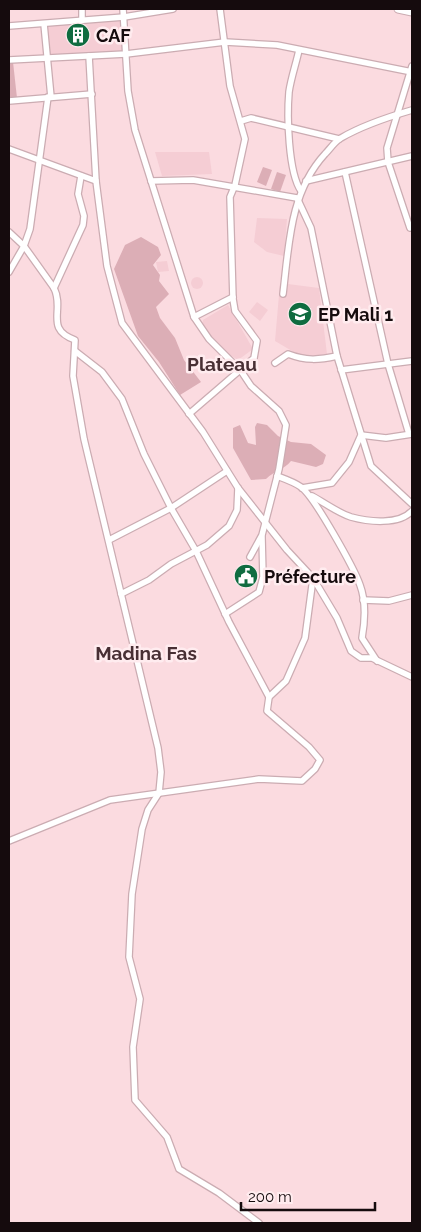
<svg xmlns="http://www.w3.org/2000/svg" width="421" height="1232" viewBox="0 0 421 1232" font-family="Raleway,sans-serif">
	<rect width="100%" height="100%" fill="#fbdbe0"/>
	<g fill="#f5cdd4">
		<path d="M121,19L124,52L50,56L47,26Z"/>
		<path d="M155,152H209L212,174L162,176Z"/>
		<path d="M257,218L287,219L284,256L267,252L254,242Z"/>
		<path d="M167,261L169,271L158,272L156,262Z"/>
		<circle cx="197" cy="283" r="6"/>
		<path d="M280,283L319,288L327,354L304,358L275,341Z"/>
		<path d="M257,302L268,310L260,321L249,312Z"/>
		<path d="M228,305L253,349L238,360L221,349L202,325L203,320Z"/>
	</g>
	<g fill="#dcaeb6">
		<path d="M9,62H13L17,98H9Z"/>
		<path d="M263,167L272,170L266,186L257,182Z"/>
		<path d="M277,172L286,175L280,192L271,189Z"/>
		<path d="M141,237L158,247L161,255L153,265L160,275L159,281L169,294L156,307L160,318L175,338L184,360L201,382L180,395L159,362L138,336L114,269L125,245Z"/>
		<path d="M257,423L267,425L278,436L291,442L311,444L326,455L323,464L316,467L291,461C284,470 275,470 266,479L251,480L233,448V428L240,425L248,443L256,445L255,427Z"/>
	</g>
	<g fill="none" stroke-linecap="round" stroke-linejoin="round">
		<g stroke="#cbacb2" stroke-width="8">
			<g id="minor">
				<path d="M82,9V20"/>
				<path d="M123,9L128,91L135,130L194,317L209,339L241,371L251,386L279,411L286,425L279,469L262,535L250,557"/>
				<path d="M44,24L51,97"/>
				<path d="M9,26L124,17L173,9"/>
				<path d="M299,50C296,64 291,78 289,92C287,115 288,172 301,191"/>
				<path d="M9,60L126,54L225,42L277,45L412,72"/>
				<path d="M9,101L92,94"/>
				<path d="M241,121L251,118L339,139"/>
				<path d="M9,149L96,181"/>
				<path d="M345,172L388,364L409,434"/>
				<path d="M151,181L193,180L297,198L311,228L337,356L371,466L412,504"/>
				<path d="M306,181L412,156"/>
				<path d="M410,228L388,162L387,148L412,66"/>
				<path d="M9,232L24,246L54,288C65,310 44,329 75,340L73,376L84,439L158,748L161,772L159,793L148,810L142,829L132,894L129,957L140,999L133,1047L135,1100L167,1137L179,1169L219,1193L259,1223"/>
				<path d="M9,272L24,246L30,229L48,97"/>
				<path d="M54,288L83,225L84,216L78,194L81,176"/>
				<path d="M283,294C289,244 290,192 325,154C330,149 335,141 341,138C363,125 388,117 412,110"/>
				<path d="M194,317L233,297"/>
				<path d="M75,351L102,372L122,399L144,454L171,508L196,551L229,622L269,697"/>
				<path d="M275,363L288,354C306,361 319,360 337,356"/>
				<path d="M341,370L412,361"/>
				<path d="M189,414L254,358L257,341L235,311L233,299L230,197L235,185L245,139L230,86L220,9"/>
				<path d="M277,476C285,479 294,482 301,487C314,496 354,568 360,585C366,601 365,621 362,638L377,661"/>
				<path d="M302,488L332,483L349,462L361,435L386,438L412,434"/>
				<path d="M312,496C325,503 338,513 351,517C369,522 399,525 412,511"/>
				<path d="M109,540L171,508L227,471"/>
				<path d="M313,578L337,618L351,651L361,658H372L412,677"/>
				<path d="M121,594L149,580L171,564L207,545L229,526L237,510L238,488"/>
				<path d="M363,600L389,601L412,595"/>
				<path d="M225,614L259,592L263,577L262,537"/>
				<path d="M9,841L110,800L259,779L302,781L315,769L320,760L309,747L267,711L269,697L286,681L305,638L313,578L287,550L238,488L203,432L122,323L107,266L96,181L89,56"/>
			</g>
		</g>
		<g stroke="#cbacb2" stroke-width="9">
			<path id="tertiary" d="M398,9L412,12"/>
		</g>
		<use href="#minor" stroke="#fff" stroke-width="5.5"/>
		<use href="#tertiary" stroke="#fff" stroke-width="7"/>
	</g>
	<defs>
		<g id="building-disc" transform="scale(1.25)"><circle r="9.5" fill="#0f6c40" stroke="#ffecef"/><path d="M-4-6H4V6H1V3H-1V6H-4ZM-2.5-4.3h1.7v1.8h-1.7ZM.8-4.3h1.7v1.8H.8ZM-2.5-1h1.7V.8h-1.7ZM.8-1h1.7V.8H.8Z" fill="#fff"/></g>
		<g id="school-disc" transform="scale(1.25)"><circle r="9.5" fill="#0f6c40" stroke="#ffecef"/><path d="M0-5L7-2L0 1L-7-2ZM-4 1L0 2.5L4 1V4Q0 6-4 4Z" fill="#fff"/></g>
		<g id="civic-disc" transform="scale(1.25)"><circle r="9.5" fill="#0f6c40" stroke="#ffecef"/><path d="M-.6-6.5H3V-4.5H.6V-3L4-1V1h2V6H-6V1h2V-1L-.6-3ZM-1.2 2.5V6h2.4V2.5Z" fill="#fff"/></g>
	</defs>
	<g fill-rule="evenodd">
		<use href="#building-disc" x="78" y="35"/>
		<use href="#school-disc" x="300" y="314"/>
		<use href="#civic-disc" x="246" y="576"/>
	</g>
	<g text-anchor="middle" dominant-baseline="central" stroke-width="5" stroke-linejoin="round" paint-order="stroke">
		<g font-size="18" font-weight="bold" fill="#150b0d" stroke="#ffecef" text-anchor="start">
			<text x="96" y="35">CAF</text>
			<text x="318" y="314">EP Mali 1</text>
			<text x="264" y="576">Préfecture</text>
		</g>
		<g font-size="19" font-weight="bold" fill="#482f34" stroke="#ffecef">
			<text x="222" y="364">Plateau</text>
			<text x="146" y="653">Madina Fas</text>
		</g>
	</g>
	<rect width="421" height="1232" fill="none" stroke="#150b0d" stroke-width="20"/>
	<path d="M241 1202v8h134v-8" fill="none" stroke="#150b0d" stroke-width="2.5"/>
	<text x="248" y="1202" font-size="15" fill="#150b0d" stroke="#ffecef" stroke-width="4" paint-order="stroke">200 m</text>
</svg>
